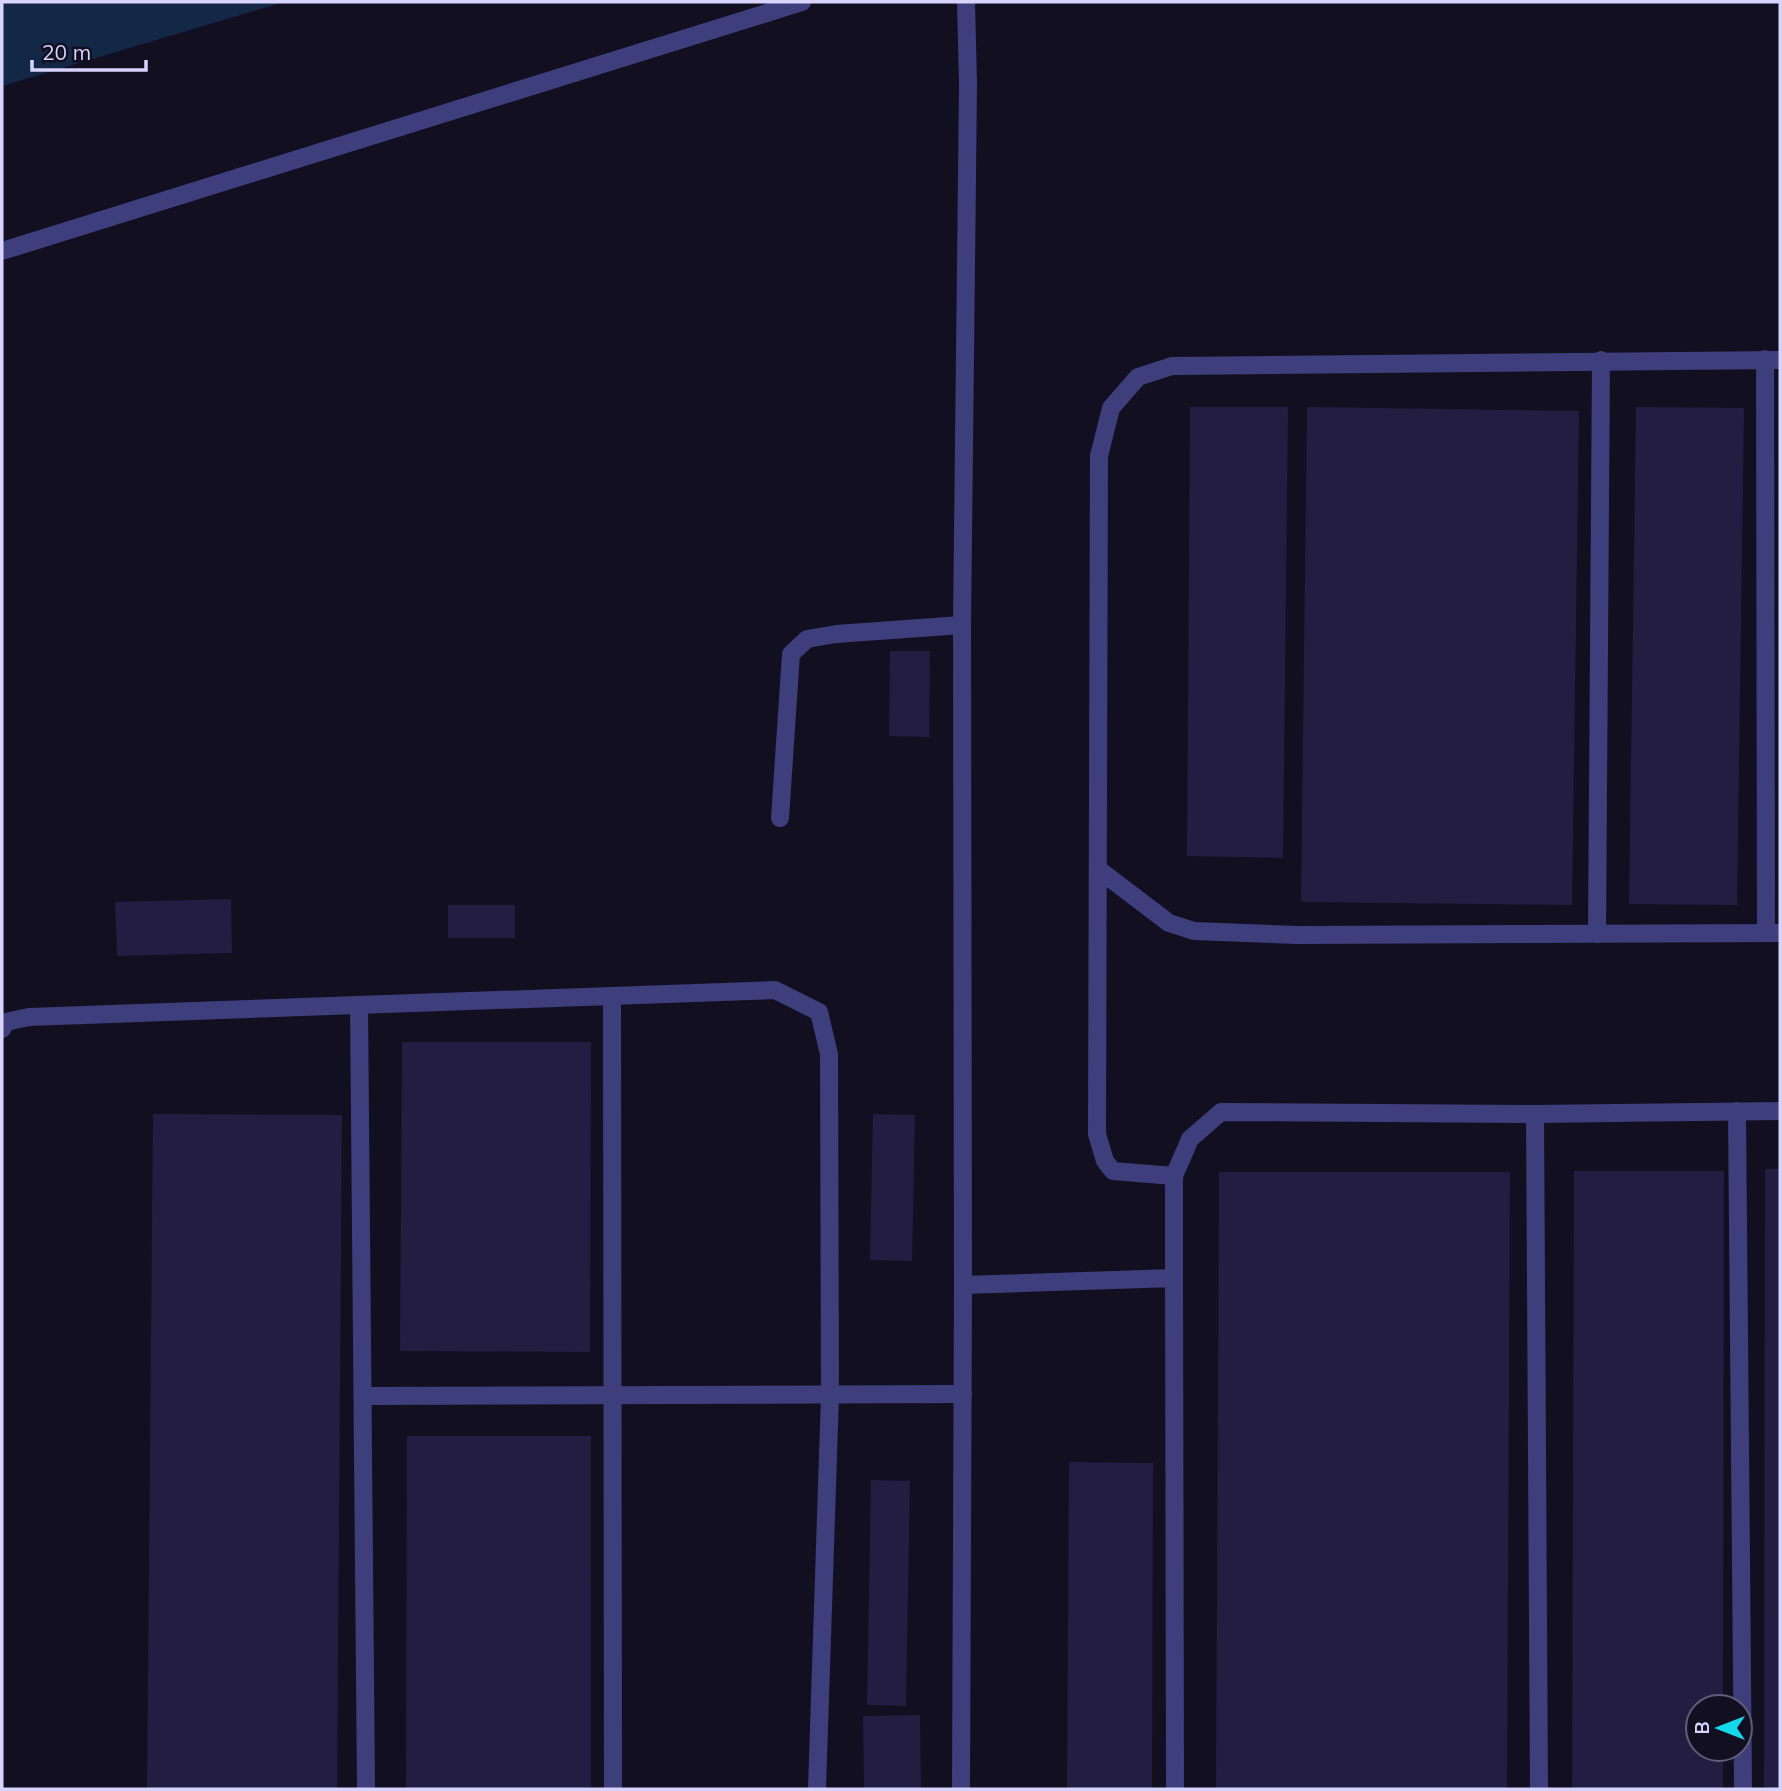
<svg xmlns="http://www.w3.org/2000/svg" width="1782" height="1791" viewBox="0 0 1782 1791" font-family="Mulish,sans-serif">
	<rect width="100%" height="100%" fill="#120f21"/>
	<path fill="#132847" d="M2,2H284L2,86Z"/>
	<g fill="#231d41">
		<path d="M1190,407H1288L1283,858L1187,856Z"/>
		<path d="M1307,407L1579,411L1572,905L1301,902Z"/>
		<path d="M1636,407L1744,408L1737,905L1629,904Z"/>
		<path d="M890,651H930L929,737L889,736Z"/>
		<path d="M231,899L232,953L117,956L115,902Z"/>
		<rect x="448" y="905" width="67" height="33"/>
		<path d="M402,1042H591L590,1352L400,1351Z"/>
		<path d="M153,1114L342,1115L337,1789H147Z"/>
		<path d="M873,1114L915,1115L912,1261L870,1260Z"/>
		<path d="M1765,1169H1780V1789H1764Z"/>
		<path d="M1574,1171H1724L1723,1707H1698V1749H1723V1789H1572Z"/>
		<path d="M1219,1172H1510L1507,1789H1216Z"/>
		<path d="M407,1436H591V1789H406Z"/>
		<path d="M1069,1462L1153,1463L1152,1789H1067Z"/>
		<path d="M871,1480L910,1481L906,1706L867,1705Z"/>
		<path d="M920,1715L921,1789H864L863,1716Z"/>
	</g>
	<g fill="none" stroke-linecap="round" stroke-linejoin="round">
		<g stroke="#3f3e7d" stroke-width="18">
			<path d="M2,251L802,2"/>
			<path d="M1765,359L1766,933"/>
			<path d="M780,818L791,654L807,639L836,634L962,625"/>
			<path d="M1098,869L1169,923L1194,931L1296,935L1780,933"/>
			<path d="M1597,934L1601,360"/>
			<path d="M612,996L613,1789"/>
			<path d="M359,1005L366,1789"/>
			<path d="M2,1029L6,1022L29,1017L775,990L819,1012L829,1054L830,1395L817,1789"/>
			<path d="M1737,1111L1743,1789"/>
			<path d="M1535,1114L1539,1789"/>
			<path d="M1174,1176L1113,1171L1105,1161L1097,1134L1099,456L1111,408L1138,377L1172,366L1780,360"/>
			<path d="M1174,1278V1176L1190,1139L1221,1112L1535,1114L1780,1111"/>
			<path d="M963,1285L1174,1278L1175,1789"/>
			<path d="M363,1396L963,1394"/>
			<path d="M961,1789L963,1285L962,625L968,84L966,2"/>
		</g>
	</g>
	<rect width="1782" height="1791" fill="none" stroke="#d7d3fc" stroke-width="7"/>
	<g transform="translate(1719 1728) rotate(270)"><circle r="33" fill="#120f21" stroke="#615d79" stroke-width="2"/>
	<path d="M0-5L12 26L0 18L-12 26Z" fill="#12d8e9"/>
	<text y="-10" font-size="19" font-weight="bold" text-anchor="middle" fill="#d7d3fc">B</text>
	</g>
	<path d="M32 60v10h114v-10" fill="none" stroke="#d7d3fc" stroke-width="3.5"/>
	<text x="42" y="60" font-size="21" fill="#d7d3fc" stroke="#120f21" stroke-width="5" paint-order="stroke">20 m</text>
</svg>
